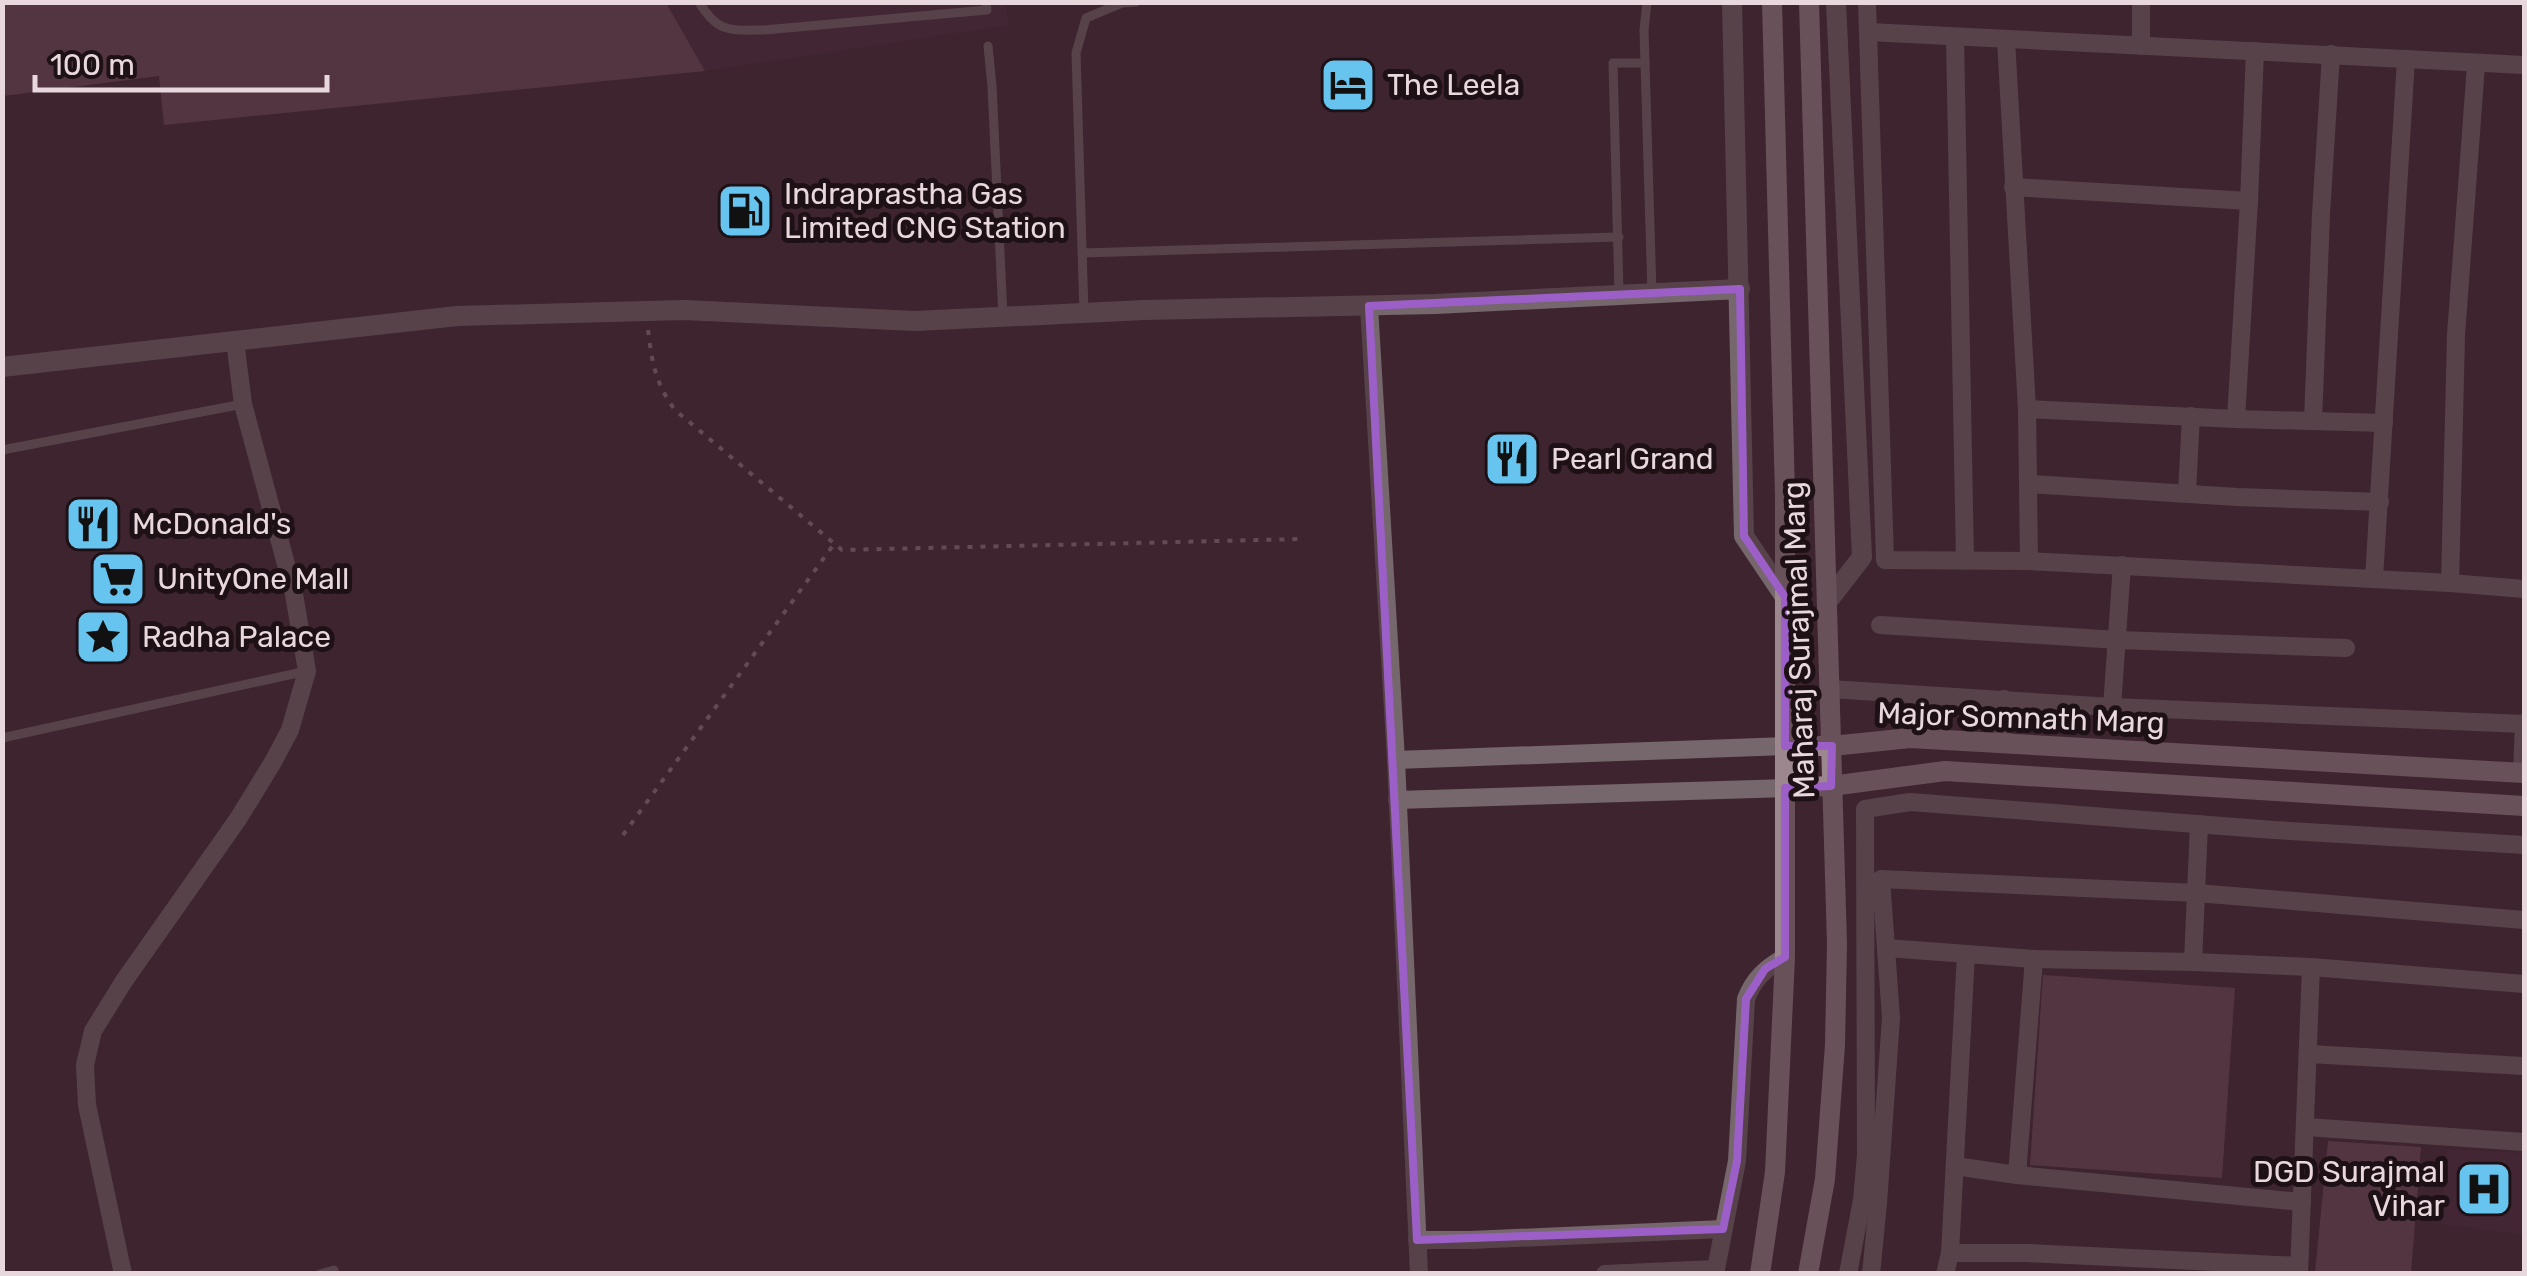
<svg xmlns="http://www.w3.org/2000/svg" width="2527" height="1276" viewBox="0 0 2527 1276" font-family="Rubik,sans-serif">
	<rect width="100%" height="100%" fill="#3e242f"/>
	<g fill="#4a2938">
		<path d="M666,3H1005L1009,25L705,71Z"/>
		<path d="M2447,1149L2524,1153V1235L2441,1224Z"/>
	</g>
	<g fill="#6c4a58">
		<path d="M2,3H666L705,71L164,125L159,76L3,96Z"/>
		<path d="M2043,975L2235,988L2222,1178L2030,1165Z"/>
		<path d="M2328,1141L2421,1147L2411,1273H2315Z"/>
	</g>
	<g fill="none" stroke-linecap="round" stroke-linejoin="round">
		<g stroke="#907a83" stroke-width="4" stroke-dasharray="5 8" stroke-linecap="butt">
			<path d="M648,330C652,362 655,383 675,410L842,550L1302,539"/>
			<path d="M623,835L834,544"/>
		</g>
		<g stroke="#75676c" stroke-width="9">
			<path d="M699,2C718,34 731,30 764,30L987,10L986,2"/>
			<path d="M1647,2L1644,30L1652,293"/>
			<path d="M988,46L992,86L1003,316"/>
			<path d="M1082,253L1619,237"/>
			<path d="M1619,293L1613,63H1645"/>
			<path d="M1084,313L1076,53L1086,18L1122,3L1136,2"/>
			<path d="M2,450L243,404"/>
			<path d="M2,738L307,671"/>
			<path d="M320,1274L334,1270"/>
		</g>
		<g stroke="#75676c" stroke-width="18">
			<path d="M1867,2L1885,560L2029,561L2450,583L2524,589"/>
			<path d="M2141,2V46"/>
			<path d="M1869,32L2524,65"/>
			<path d="M1955,37L1965,560"/>
			<path d="M2006,40L2027,409L2029,561"/>
			<path d="M2013,187L2249,201"/>
			<path d="M1369,306L1396,760L1419,1274"/>
			<path d="M2027,409L2236,419L2384,423"/>
			<path d="M2236,419L2249,201L2255,51"/>
			<path d="M2313,421L2321,214L2331,54"/>
			<path d="M2030,484L2237,497L2380,502"/>
			<path d="M2187,493L2191,416"/>
			<path d="M2374,578L2406,59"/>
			<path d="M2450,583L2456,335L2476,65"/>
			<path d="M1880,625L2118,640L2346,648"/>
			<path d="M1830,689L2112,707L2524,724"/>
			<path d="M2112,707L2122,565"/>
			<path d="M2003,743L2004,699"/>
			<path d="M1396,760L1785,746"/>
			<path d="M2522,773L2524,723"/>
			<path d="M1397,800L1785,788"/>
			<path d="M1887,948L2034,959L2193,962L2311,967L2524,984"/>
			<path d="M2193,962L2199,824"/>
			<path d="M2309,1054L2524,1066"/>
			<path d="M2306,1127L2524,1142"/>
			<path d="M1955,1166L2017,1175L2302,1202"/>
			<path d="M2017,1175L2034,959"/>
			<path d="M1417,1240H1470L1723,1229"/>
			<path d="M1950,1253H2026L2299,1266"/>
			<path d="M2299,1273L2311,967"/>
			<path d="M123,1274L87,1105L85,1065L93,1031L124,981L238,819L273,762L290,730L307,671L294,594L243,404L235,341"/>
			<path d="M1605,1274L1716,1269"/>
			<path d="M1715,1274L1737,1161L1746,999C1754,978 1766,968 1785,957"/>
			<path d="M1848,1274L1862,1200L1866,1155L1865,809L1910,802L2274,830L2524,845"/>
			<path d="M1871,1274L1878,1203L1891,1018L1881,879L2197,893L2524,920"/>
			<path d="M1945,1274L1950,1253L1966,954"/>
		</g>
		<g stroke="#75676c" stroke-width="20">
			<path d="M1732,2L1744,536L1785,597"/>
			<path d="M2,367L457,316L684,310L915,321L1144,310L1435,304L1740,289"/>
			<path d="M1828,601L1862,557L1836,2"/>
		</g>
		<g stroke="#9d878f" stroke-width="20">
			<path d="M1785,746H1832L1910,738L2524,773"/>
			<path d="M1785,788L1831,786L1945,771L2524,806"/>
			<path d="M1760,1274L1775,1172L1785,957V495L1772,2"/>
			<path d="M1808,1274L1825,1179L1835,1045L1837,944L1809,2"/>
		</g>
	</g>
	<path d="M0 0H2527V1276H0ZM1740,289L1744,536L1785,597V746H1832L1831,786L1785,788V957L1765,969L1746,999L1737,1161L1723,1229L1417,1240L1369,306Z" fill="#3e242f" fill-opacity=".55" fill-rule="evenodd"/>
	<path fill="none" stroke="#9c5fc8" stroke-width="8" stroke-linejoin="round" d="M1740,289L1744,536L1785,597V746H1832L1831,786L1785,788V957L1765,969L1746,999L1737,1161L1723,1229L1417,1240L1369,306Z"/>
	<defs>
		<g id="hotel-square" transform="scale(2.875)"><rect x="-9" y="-9" width="18" height="18" rx="4" fill="#66c4ef" stroke="#1d1116"/><path d="M-6-4.5h1.5V1H6V5H4.5V3h-9V5H-6ZM-4 0a1.8 1.8 0 1 1 3.6 0ZM.5 0V-2.5h3Q6-2.5 6 0Z" fill="#111"/></g>
		<g id="fuel-square" transform="scale(2.875)"><rect x="-9" y="-9" width="18" height="18" rx="4" fill="#66c4ef" stroke="#1d1116"/><path d="M-5.5-6h7V0h2V4h1.3V-2.5L3-4.5l.8-.8L6-3V5H2.5V1h-1V6h-7ZM-4.2-4.7v3.2H.2V-4.7Z" fill="#111"/></g>
		<g id="restaurant-square" transform="scale(2.875)"><rect x="-9" y="-9" width="18" height="18" rx="4" fill="#66c4ef" stroke="#1d1116"/><path d="M-5-6h1v4h1v-4h1v4h1v-4h1v5L-1.5 .5V6h-2V.5L-5-1ZM5-6V6H3V1.5H1.5Q1.5-4 5-6Z" fill="#111"/></g>
		<g id="supermarket-square" transform="scale(2.875)"><rect x="-9" y="-9" width="18" height="18" rx="4" fill="#66c4ef" stroke="#1d1116"/><path d="M-6-5.5h2.5l.6 2H6L4.5 2H-2.5L-4.4-4H-6ZM-1.5 3.2a1.3 1.3 0 1 0 .1 0ZM3 3.2a1.3 1.3 0 1 0 .1 0Z" fill="#111"/></g>
		<g id="sight-square" transform="scale(2.875)"><rect x="-9" y="-9" width="18" height="18" rx="4" fill="#66c4ef" stroke="#1d1116"/><path d="M0-6L1.8-2.2L6-1.7L2.9 1.2L3.7 5.4L0 3.3L-3.7 5.4L-2.9 1.2L-6-1.7L-1.8-2.2Z" fill="#111"/></g>
		<g id="hospital-square" transform="scale(2.875)"><rect x="-9" y="-9" width="18" height="18" rx="4" fill="#66c4ef" stroke="#1d1116"/><path d="M-5-5h3v3.5h4V-5h3V5h-3V1.5h-4V5h-3Z" fill="#111"/></g>
	</defs>
	<g fill-rule="evenodd">
		<use href="#hotel-square" x="1348" y="85"/>
		<use href="#fuel-square" x="745" y="211"/>
		<use href="#restaurant-square" x="1512" y="459"/>
		<use href="#restaurant-square" x="93" y="524"/>
		<use href="#supermarket-square" x="118" y="579"/>
		<use href="#sight-square" x="103" y="637"/>
		<use href="#hospital-square" x="2484" y="1189"/>
	</g>
	<g text-anchor="middle" dominant-baseline="central" stroke-width="10" stroke-linejoin="round" paint-order="stroke">
		<g font-size="30" fill="#e9d7de" stroke="#1d1116" text-anchor="start">
			<text x="1387" y="85">The Leela</text>
			<text x="784" y="194">Indraprastha Gas<tspan x="784" dy="34">Limited CNG Station</tspan></text>
			<text x="1551" y="459">Pearl Grand</text>
			<text x="132" y="524">McDonald's</text>
			<text x="157" y="579">UnityOne Mall</text>
			<text x="142" y="637">Radha Palace</text>
			<text x="2445" y="1172" text-anchor="end">DGD Surajmal<tspan x="2445" dy="34">Vihar</tspan></text>
		</g>
		<g font-size="30" fill="#e9d7de" stroke="#1d1116">
			<text transform="translate(1799 640) rotate(-92)">Maharaj Surajmal Marg</text>
			<text transform="translate(2021 718) rotate(2)">Major Somnath Marg</text>
		</g>
	</g>
	<rect width="2527" height="1276" fill="none" stroke="#e9d7de" stroke-width="10"/>
	<path d="M35 75v15h292v-15" fill="none" stroke="#e9d7de" stroke-width="5"/>
	<text x="50" y="75" font-size="30" fill="#e9d7de" stroke="#1d1116" stroke-width="8" paint-order="stroke">100 m</text>
</svg>
